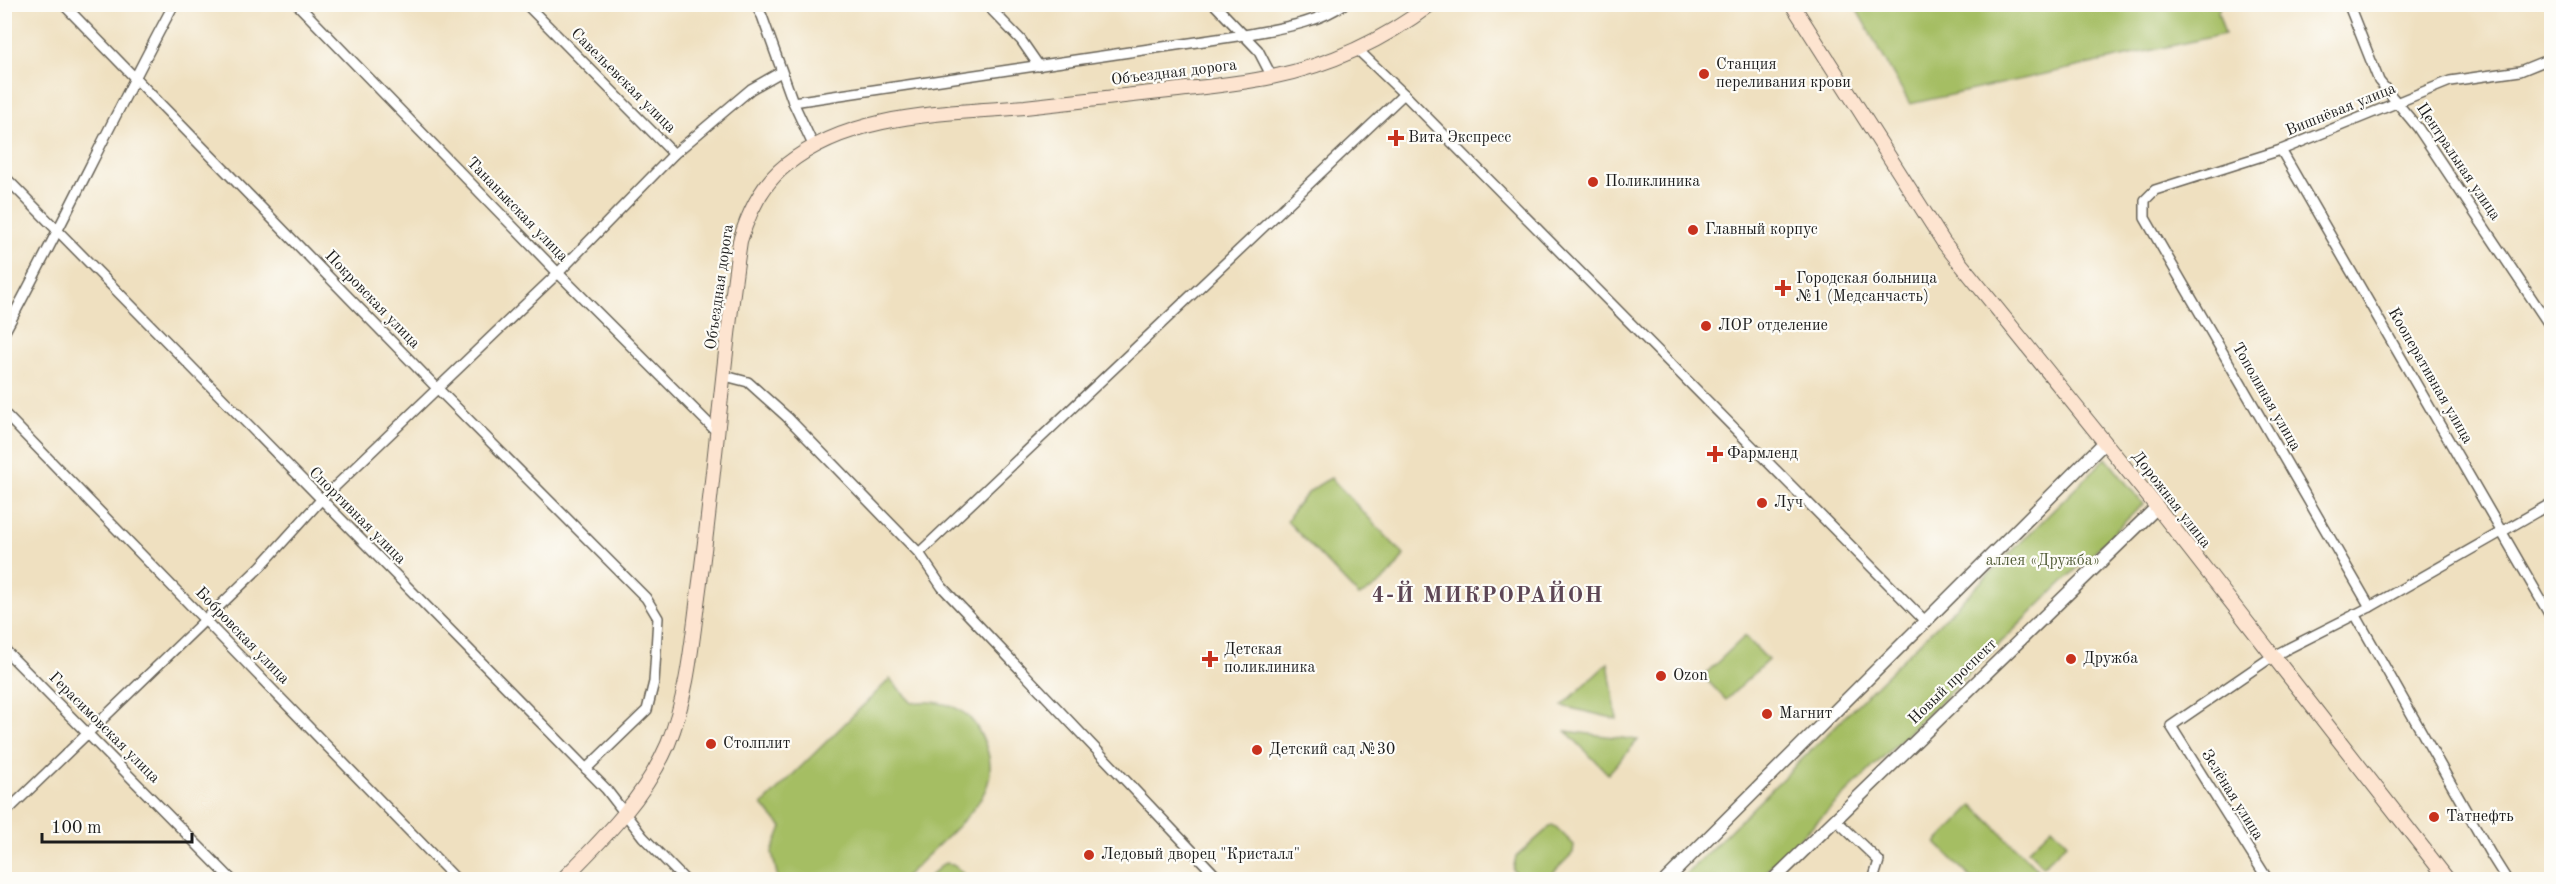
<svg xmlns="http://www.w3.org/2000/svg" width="2556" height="884" viewBox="0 0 2556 884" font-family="'Old Standard TT',serif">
	<rect width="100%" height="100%" fill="#fdfcf7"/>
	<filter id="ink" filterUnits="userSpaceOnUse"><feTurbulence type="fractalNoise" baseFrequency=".0167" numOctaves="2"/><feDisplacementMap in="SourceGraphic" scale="12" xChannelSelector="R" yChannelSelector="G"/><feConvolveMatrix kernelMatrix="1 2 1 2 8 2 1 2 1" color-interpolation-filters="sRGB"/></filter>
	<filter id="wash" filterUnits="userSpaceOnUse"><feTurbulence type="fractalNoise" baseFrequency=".008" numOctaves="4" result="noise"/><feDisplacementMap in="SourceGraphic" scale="24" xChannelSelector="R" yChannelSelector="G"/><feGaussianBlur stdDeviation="1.35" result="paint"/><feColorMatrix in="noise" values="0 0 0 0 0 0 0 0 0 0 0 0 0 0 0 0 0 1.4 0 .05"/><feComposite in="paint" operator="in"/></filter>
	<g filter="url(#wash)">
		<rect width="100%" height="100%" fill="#efe0c0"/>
		<g fill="#a5be63" stroke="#606d40" stroke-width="1.5">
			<path d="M1854,5H2220L2218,12L2225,34L1910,104Z"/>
			<path d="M2106,458L2143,504L1758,879H1681Z"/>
			<path d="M1331,478L1404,555C1392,575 1380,586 1359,596L1287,521C1298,500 1311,488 1331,478Z"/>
			<path d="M1745,636L1768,660L1726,700L1703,676Z"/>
			<path d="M1608,663L1617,719L1562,706Z"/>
			<path d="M890,679L912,703C933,699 961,704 974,723C1006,772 987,798 950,834C934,849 919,864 903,879H778L772,852L782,827L762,805Z"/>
			<path d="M1566,731L1638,740L1608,774Z"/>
			<path d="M1973,805L2047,879H1972L1936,843Z"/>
			<path d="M1552,825L1556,827L1574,845L1573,853L1547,879H1523L1513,870L1516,857Z"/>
			<path d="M2052,827L2067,843L2043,866L2028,850Z"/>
			<path d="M947,863L955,866L969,879H927L943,864Z"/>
		</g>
	</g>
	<g filter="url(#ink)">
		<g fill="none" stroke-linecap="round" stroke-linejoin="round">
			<g stroke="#666155" stroke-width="12">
				<g id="minor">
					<path d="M63,4L437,388L646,598L658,618L654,682L647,710L586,769"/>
					<path d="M297,4L558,273L718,433"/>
					<path d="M526,4L674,154"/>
					<path d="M755,4L762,16L793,102L814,147"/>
					<path d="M986,4L1021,40L1039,66"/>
					<path d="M1214,4L1258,50L1272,77"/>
					<path d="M2350,8L2379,81L2418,128L2552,329"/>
					<path d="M1357,49L1404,94L1925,621"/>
					<path d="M793,102L1244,35C1279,28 1314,25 1344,4"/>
					<path d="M2281,150L2552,619"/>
					<path d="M4,176L606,789L643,837L685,880"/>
					<path d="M4,333C63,224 115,113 174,4"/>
					<path d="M725,376L748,382L787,417L919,553L942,587L1220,880"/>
					<path d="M4,413L457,880"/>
					<path d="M919,553L1404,94"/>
					<path d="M2370,607L2145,218V200L2155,190L2281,150L2450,81L2520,71L2552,58"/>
					<path d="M2355,614L2490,853L2507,880"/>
					<path d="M4,649L232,880"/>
					<path d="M4,814L261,566L320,501L558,273L674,154L751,89L781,72"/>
					<path d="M1835,819L1879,861L1873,880"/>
					<path d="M2268,880L2171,726L2273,656L2370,607L2552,503"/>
				</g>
			</g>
			<g stroke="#666155" stroke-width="15">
				<g id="tertiary">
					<path d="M1666,880L2105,442"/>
					<path d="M1773,880L2157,507"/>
				</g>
			</g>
			<g stroke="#666155" stroke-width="16">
				<g id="secondary">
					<path d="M1792,4L1944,243L2157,507L2448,880"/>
					<path d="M562,880C602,840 645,798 668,744C688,695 692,641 699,589C715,473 723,356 740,241C749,211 762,184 786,165C852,112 945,114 1025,107C1073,102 1121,96 1169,91C1203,87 1238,84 1272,77C1330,65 1384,40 1431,4"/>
				</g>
			</g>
			<use href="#minor" stroke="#fff" stroke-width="9"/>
			<use href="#tertiary" stroke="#fff" stroke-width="12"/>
			<use href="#secondary" stroke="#fde4d0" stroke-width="14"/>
		</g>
	</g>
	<g fill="#c8321e" stroke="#fdfcf7" stroke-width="2">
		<circle cx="1704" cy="74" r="6"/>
		<path d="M1393 129h6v6h6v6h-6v6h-6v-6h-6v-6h6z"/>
		<circle cx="1593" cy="182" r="6"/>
		<circle cx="1693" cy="230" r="6"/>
		<path d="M1780 279h6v6h6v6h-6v6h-6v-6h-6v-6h6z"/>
		<circle cx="1706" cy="326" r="6"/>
		<path d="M1712 445h6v6h6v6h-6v6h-6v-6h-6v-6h6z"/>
		<circle cx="1762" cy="503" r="6"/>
		<path d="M1207 650h6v6h6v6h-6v6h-6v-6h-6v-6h6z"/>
		<circle cx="2071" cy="659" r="6"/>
		<circle cx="1661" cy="676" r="6"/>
		<circle cx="1767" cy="714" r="6"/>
		<circle cx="711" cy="744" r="6"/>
		<circle cx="1257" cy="750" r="6"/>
		<circle cx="2434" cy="817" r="6"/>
		<circle cx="1089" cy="855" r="6"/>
	</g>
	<g text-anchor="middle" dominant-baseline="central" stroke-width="4.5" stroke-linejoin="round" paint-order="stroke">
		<g font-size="16" fill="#1c1c1c" stroke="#fdfcf7" text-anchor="start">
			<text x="1716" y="65">Станция<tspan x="1716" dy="18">переливания крови</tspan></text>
			<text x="1408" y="138">Вита Экспресс</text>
			<text x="1605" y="182">Поликлиника</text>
			<text x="1705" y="230">Главный корпус</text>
			<text x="1796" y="279">Городская больница<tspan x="1796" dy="18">№1 (Медсанчасть)</tspan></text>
			<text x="1718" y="326">ЛОР отделение</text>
			<text x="1727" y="454">Фармленд</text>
			<text x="1774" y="503">Луч</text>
			<text x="1224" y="650">Детская<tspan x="1224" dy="18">поликлиника</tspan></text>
			<text x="2083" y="659">Дружба</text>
			<text x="1673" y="676">Ozon</text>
			<text x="1779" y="714">Магнит</text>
			<text x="723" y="744">Столплит</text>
			<text x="1269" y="750">Детский сад №30</text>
			<text x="2446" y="817">Татнефть</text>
			<text x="1101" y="855">Ледовый дворец "Кристалл"</text>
		</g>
		<g font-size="16" fill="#1c1c1c" stroke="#fdfcf7">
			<text transform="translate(1174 73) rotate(-7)">Объездная дорога</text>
			<text transform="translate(623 81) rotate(45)">Савельевская улица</text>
			<text transform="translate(2341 110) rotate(-22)">Вишнёвая улица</text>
			<text transform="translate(2458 162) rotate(56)">Центральная улица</text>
			<text transform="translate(517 210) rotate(46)">Тананыкская улица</text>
			<text transform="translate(720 287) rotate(-82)">Объездная дорога</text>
			<text transform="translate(372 300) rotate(46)">Покровская улица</text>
			<text transform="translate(2430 376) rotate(60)">Кооперативная улица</text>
			<text transform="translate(2266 397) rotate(60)">Тополиная улица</text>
			<text transform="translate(2171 500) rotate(52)">Дорожная улица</text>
			<text transform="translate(357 516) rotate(45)">Спортивная улица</text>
			<text transform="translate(242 636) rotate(46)">Бобровская улица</text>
			<text transform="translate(1953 682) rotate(-44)">Новый проспект</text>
			<text transform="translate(104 728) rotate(45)">Герасимовская улица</text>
			<text transform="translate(2232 795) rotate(58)">Зелёная улица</text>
		</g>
		<g font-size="16" fill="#535d38" stroke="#fdfcf7">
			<text x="2043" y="561">аллея «Дружба»</text>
		</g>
		<g font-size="22" font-weight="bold" letter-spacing="1.5" fill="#5d4655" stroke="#fdfcf7">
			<text x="1488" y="596">4-Й МИКРОРАЙОН</text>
		</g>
	</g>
	<rect width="2556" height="884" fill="none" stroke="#fdfcf7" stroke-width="24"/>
	<path d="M42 833v9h150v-9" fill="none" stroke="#1c1c1c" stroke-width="3"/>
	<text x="51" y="833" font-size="18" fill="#1c1c1c" stroke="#fdfcf7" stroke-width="4.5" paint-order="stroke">100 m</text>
</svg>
